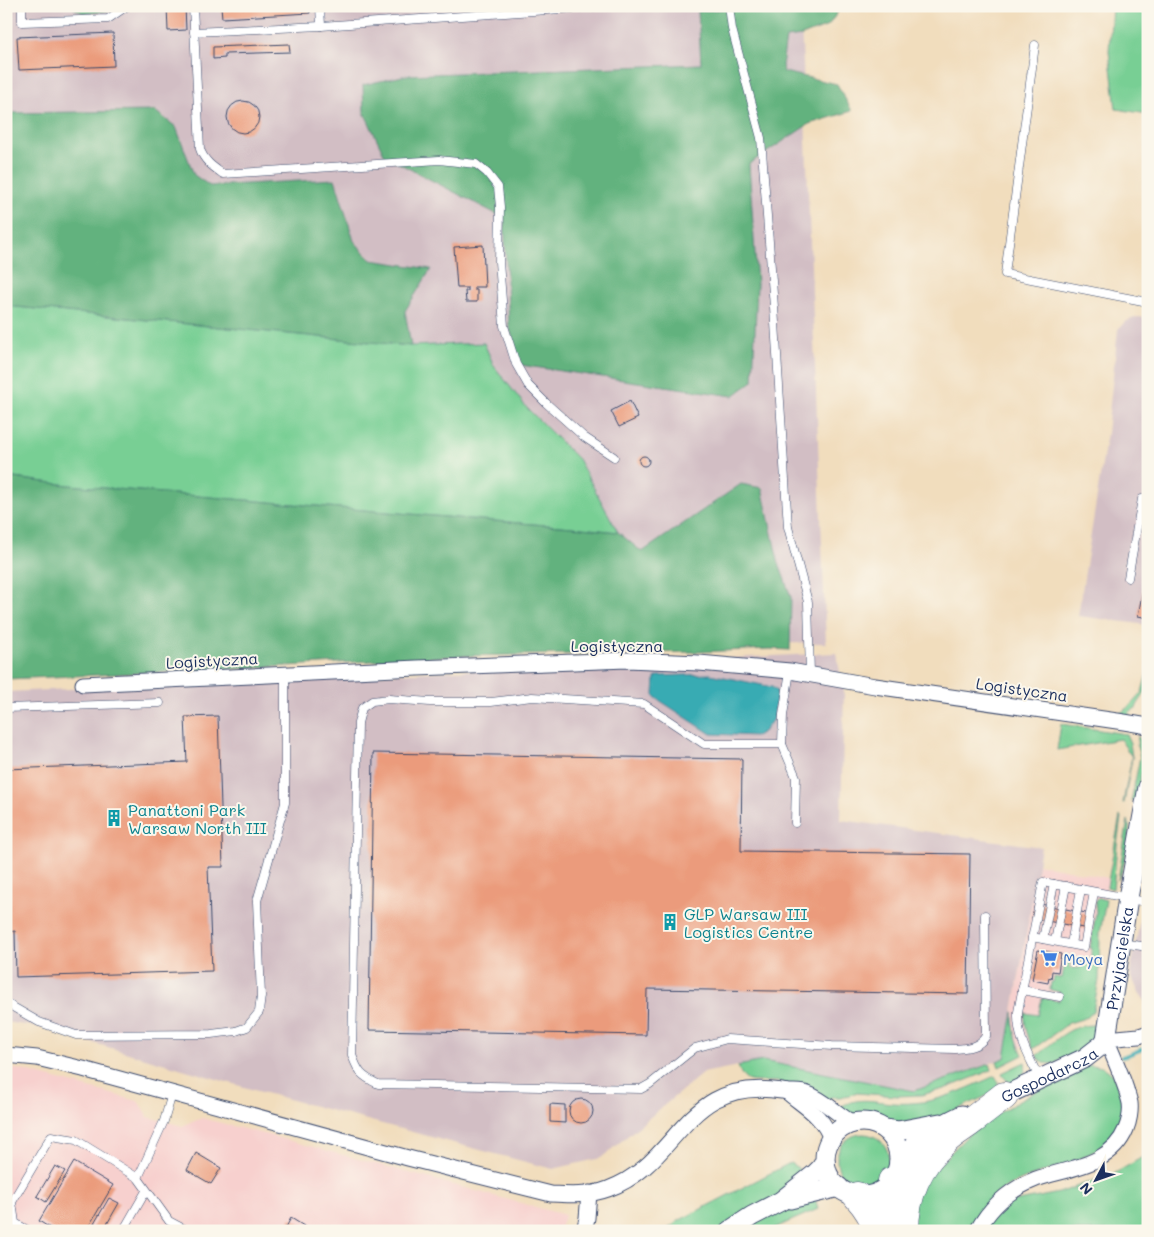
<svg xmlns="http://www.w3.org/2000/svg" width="1154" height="1237" viewBox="0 0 1154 1237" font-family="Mali,sans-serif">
	<rect width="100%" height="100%" fill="#fbf7ec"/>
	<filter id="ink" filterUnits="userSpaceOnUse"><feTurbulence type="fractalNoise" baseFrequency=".02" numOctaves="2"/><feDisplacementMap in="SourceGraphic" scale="10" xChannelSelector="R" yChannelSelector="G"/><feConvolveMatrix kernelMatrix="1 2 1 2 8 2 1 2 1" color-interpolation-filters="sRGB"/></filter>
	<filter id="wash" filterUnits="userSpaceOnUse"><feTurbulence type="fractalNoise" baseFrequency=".0096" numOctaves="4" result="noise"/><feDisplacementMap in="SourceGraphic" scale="20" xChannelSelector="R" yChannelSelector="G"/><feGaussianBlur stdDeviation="1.12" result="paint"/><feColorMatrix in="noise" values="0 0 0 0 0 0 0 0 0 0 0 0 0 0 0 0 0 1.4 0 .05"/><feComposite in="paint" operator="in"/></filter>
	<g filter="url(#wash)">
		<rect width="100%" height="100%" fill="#f1ddbd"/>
		<g fill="#f7d0ce">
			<path d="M1038,864L1108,878L1095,951L1082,994L1034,1041L1006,1055Z"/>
			<path d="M18,1069L138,1101L148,1117L164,1121L182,1126L202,1118L310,1146L565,1215L558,1231H6V1070Z"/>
		</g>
		<g fill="#d2bec4">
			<path d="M6,6H800L803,65L826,643L6,648Z"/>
			<path d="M1138,317L1148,318V625L1078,616L1107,433L1118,329L1126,321Z"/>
			<path d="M836,653L844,691L841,820L1041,847L1005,1058L914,1091L763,1061L703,1073L601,1158L553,1169L480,1150L254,1090L43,1028L6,1022V692Z"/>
			<path d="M1145,894L1148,895V1005L1138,991L1130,973Z"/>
		</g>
		<g fill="#78cf94" stroke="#4a7f79">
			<path d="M1112,6H1148V114L1116,109L1109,51Z"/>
			<path d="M6,306L411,346L484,343L494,366L526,407L578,459L618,532L572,527L481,520L68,485L6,477Z"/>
			<path d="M1148,670C1148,677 1148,685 1145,692C1143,698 1138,702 1136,708L1129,712V716L1119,714L1130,706L1142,692Z"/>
			<path d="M1061,724L1126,734L1130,743L1132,757L1124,803H1123L1132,757L1120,739L1057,750Z"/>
			<path d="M1138,736C1150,751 1139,780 1136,797L1131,802L1140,757L1137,746Z"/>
			<path d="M1120,816L1121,817L1117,845L1113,889L1107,887Z"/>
			<path d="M1128,820C1132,831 1124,870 1118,880Z"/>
			<path d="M1099,898L1106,900L1100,933L1099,980L1093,1011L1088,1017L1069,1023L1033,1049C1028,1037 1024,1027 1025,1013L1038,1015L1042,998L1059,1001L1060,992L1050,990L1051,982H1053L1054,977L1062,978L1066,956L1072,957L1070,968H1080L1082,959L1090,960L1092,948H1090L1096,912L1095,901Z"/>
			<path d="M1013,1012C1013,1028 1016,1040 1023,1055L999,1067L997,1061L1005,1058Z"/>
			<path d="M1099,1025L1093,1038L1085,1048L1053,1064L1044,1063L1036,1056C1047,1048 1063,1032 1076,1028C1083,1025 1092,1025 1099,1025Z"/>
			<path d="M763,1061L914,1091L990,1064L992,1070L944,1089L921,1095L898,1096L857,1093L841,1097H831L827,1102C811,1094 796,1085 779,1082C771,1081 752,1083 747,1080C742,1077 740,1071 738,1066Z"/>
			<path d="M1025,1062C1027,1073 1022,1078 1013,1083C1007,1082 1005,1079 1002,1073Z"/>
			<path d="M1087,1065C1100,1065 1110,1068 1115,1080C1120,1089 1123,1103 1121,1113C1115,1162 1044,1166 1009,1186C998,1191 990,1199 983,1208L1059,1193L1117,1172L1148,1154V1231H876L903,1174L906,1163L919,1185L977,1126L1045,1086Z"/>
			<path d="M995,1076L998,1081V1086L993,1093L942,1116L891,1125L873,1118L854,1117L837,1109C856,1096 871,1101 892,1103C903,1104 913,1103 923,1102C948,1098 972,1086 995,1076Z"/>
			<circle cx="863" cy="1160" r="26"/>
			<path d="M790,1163L798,1168L816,1201L818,1209L768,1231H665L680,1220Z"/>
		</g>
		<g fill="#62b27e" stroke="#3e706e">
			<path d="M71,6H117L113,10L84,14Z"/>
			<path d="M752,6H842L828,26L802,36L786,38L782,66L784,72L837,84L852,111L809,124L749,164L757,284L753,381L733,396L520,365L509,326L504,218L385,156L364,112L363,85L407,75L701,64L698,11L751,7Z"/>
			<path d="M155,111L176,127L194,175L210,186L335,179L354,241L371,260L431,269L405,311L411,346L6,306V113Z"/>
			<path d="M6,477L68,485L481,520L572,527L618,532L642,552L741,484L762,488L778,561L791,597L790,650L770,649L698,652L456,656L253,668L6,679Z"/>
		</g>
		<path fill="#39abb3" stroke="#2a6d88" d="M710,674L772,687L777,691L774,718L764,731L756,736L711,734L656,698L654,695L655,678L659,676Z"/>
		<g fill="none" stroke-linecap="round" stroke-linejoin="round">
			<path stroke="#39abb3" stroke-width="4" d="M1122,1057L1148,1047"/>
		</g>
		<g id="blocks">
			<g fill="#eb9b7b">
				<path d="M167,6H185L186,30L168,31Z"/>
				<path d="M221,6H309L310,13L222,18Z"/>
				<path d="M113,33L114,66L19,70L17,37Z"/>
				<path d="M289,44L290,52L225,54V58L213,59V47Z"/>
				<circle cx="243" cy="117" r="16"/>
				<path d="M483,245L485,287H474V290H477V302H466L465,291H468V288H457L454,247Z"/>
				<path d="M630,401L638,418L619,427L611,411Z"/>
				<circle cx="644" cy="461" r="5"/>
				<path d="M1145,578L1148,579V618L1138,616Z"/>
				<path d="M218,716L223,867H208L212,971L16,977L15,931L6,932V769L187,762L185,717Z"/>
				<path d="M373,753L742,759L741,851L970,854L968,994L647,989L646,1035L369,1030Z"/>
				<path d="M1035,903L1091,914L1088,929L1032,918Z"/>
				<path d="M1038,950L1061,954L1058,972L1052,971L1051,979L1049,978L1048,983L1032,980Z"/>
				<circle cx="581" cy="1111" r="12"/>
				<path d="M550,1104L565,1105V1123L550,1122Z"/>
				<path d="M196,1153L221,1168L211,1184L187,1170Z"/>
				<path d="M74,1162L113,1185L86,1231H55L39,1221Z"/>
				<path d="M55,1166L65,1171L46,1202L37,1196Z"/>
				<path d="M109,1198L119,1203L103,1231H95L91,1229Z"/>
				<path d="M291,1218L312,1231H284Z"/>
			</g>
		</g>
	</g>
	<g filter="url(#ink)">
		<use href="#blocks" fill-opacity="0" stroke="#3b496c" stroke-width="1"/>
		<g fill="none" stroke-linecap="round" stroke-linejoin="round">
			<g stroke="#3b496c" stroke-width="9">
				<g id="service">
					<path d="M22,6V22L108,19L127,6"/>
					<path d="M193,6L200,149C204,161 213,167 223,174L439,160L476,164L487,173L498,187L500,207L499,262L504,326L516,364L528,385L546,403L584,437L614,457"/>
					<path d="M320,6L321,26L603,6"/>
					<path d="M729,6L732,29L761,138L774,307L788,527L808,602L810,674"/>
					<path d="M194,32L321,26"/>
					<path d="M1035,45L1005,274L1148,302"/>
					<path d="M1128,578L1142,499H1148"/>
					<path d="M790,671L783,715L782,744L796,777L795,823"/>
					<path d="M6,708L160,703"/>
					<path d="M782,744H704L644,704L532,697L491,702H430L389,699L372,701L362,708L358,723L352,1055C358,1072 361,1076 378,1084L641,1089L650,1084L695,1048L727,1039L832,1046L955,1049C968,1048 979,1047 986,1036L985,915"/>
					<path d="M1032,937L1084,947L1094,892"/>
					<path d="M1043,939L1054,884"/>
					<path d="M1055,941L1066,886"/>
					<path d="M1121,943L1148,947"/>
					<path d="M1071,944L1081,889"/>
					<path d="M1022,990L1060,997"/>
					<path d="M6,1003L39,1022L76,1035L211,1034L236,1031L247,1027L259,1012L261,996L257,901L285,803V675"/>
					<path d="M1040,1080C1029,1056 1017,1038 1018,1012L1043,882L1128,898L1144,902L1148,905"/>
					<path d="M138,1178L164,1121L172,1094"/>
					<path d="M29,1231L15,1223L12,1202L51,1136L76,1140L138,1178L169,1221L188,1231"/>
					<path d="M123,1231L146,1191"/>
				</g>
			</g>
			<g stroke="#3b496c" stroke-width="17">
				<g id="minor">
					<path d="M83,684L417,668L627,660L699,663L790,671L875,686L1124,722L1148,726"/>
					<path d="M6,1055L37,1058L83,1069L408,1158L551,1194C570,1195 589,1196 608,1189C681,1163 683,1075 782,1091C791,1093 800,1091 808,1094C825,1100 837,1115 853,1123"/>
					<path d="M787,1092C805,1107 823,1116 831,1139"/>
					<path d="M584,1231L587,1218L589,1193"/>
					<path d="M977,1231C990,1207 1010,1189 1036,1179C1068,1168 1111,1166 1126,1129C1129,1122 1131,1111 1130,1103C1129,1098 1127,1093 1126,1089C1120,1071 1113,1055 1106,1039L1139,1036L1148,1033"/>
				</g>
			</g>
			<g stroke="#3b496c" stroke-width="21">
				<g id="tertiary">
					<path id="s1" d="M993,1101L1085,1058L1103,1044L1106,1039L1128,898L1148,787"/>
					<circle cx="862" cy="1159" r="37"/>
					<path d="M885,1129L898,1131L940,1123"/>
					<path d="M899,1162C915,1141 938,1126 962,1115"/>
					<path d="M790,1199L839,1187"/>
					<path d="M729,1231L752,1216L781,1201L815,1174L821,1168L825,1161"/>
				</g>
			</g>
			<g stroke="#3b496c" stroke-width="29">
				<g id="motorway">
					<path d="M892,1181L889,1201L895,1231"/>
					<path d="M857,1196C866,1206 874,1217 877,1231"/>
					<path d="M905,1231C905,1195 918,1165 945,1141C953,1133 964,1127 973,1120C983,1112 994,1104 1004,1096"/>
				</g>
			</g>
			<use href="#service" stroke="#fff" stroke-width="8"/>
			<use href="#minor" stroke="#fff" stroke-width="15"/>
			<use href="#tertiary" stroke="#fff" stroke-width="19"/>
			<use href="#motorway" stroke="#fff" stroke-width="28"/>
		</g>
	</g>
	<defs>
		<g id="building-bare" transform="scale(1.35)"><path d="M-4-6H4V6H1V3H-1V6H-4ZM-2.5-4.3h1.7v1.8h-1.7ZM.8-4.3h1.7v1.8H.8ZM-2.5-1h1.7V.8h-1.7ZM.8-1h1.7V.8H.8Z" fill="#0f9aa8" stroke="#fbf7ec" stroke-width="2.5" paint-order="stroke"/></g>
		<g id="supermarket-bare" transform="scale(1.35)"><path d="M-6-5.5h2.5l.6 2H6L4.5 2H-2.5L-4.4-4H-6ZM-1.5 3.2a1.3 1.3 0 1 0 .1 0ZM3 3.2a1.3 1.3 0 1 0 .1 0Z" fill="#3f7fe0" stroke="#fbf7ec" stroke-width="2.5" paint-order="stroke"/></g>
	</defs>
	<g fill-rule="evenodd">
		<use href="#building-bare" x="114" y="818"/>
		<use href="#building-bare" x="670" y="922"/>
		<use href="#supermarket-bare" x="1049" y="958"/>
	</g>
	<g text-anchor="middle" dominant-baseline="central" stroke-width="4" stroke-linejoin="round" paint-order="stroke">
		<g font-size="16" fill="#1b2f5e" stroke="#fbf7ec">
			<text x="617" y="645">Logistyczna</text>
			<text transform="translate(212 660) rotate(-3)">Logistyczna</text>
			<text transform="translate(1022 689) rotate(8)">Logistyczna</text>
			<text stroke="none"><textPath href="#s1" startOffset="212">Przyjacielska</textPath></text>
			<text stroke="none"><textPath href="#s1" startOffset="62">Gospodarcza</textPath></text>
		</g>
		<g font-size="16" fill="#0d838f" stroke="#fbf7ec" text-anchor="start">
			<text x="128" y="809">Panattoni Park<tspan x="128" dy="18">Warsaw North III</tspan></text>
			<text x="684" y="913">GLP Warsaw III<tspan x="684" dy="18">Logistics Centre</tspan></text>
		</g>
		<g font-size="16" fill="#366cbe" stroke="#fbf7ec" text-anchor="start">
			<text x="1063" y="958">Moya</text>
		</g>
	</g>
	<rect width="1154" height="1237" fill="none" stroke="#fbf7ec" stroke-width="25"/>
	<g transform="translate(1096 1180) rotate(229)" stroke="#fbf7ec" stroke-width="4" paint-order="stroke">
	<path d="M0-4L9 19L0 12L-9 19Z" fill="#1b2f5e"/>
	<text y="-8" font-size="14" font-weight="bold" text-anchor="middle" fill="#1b2f5e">N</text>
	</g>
</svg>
